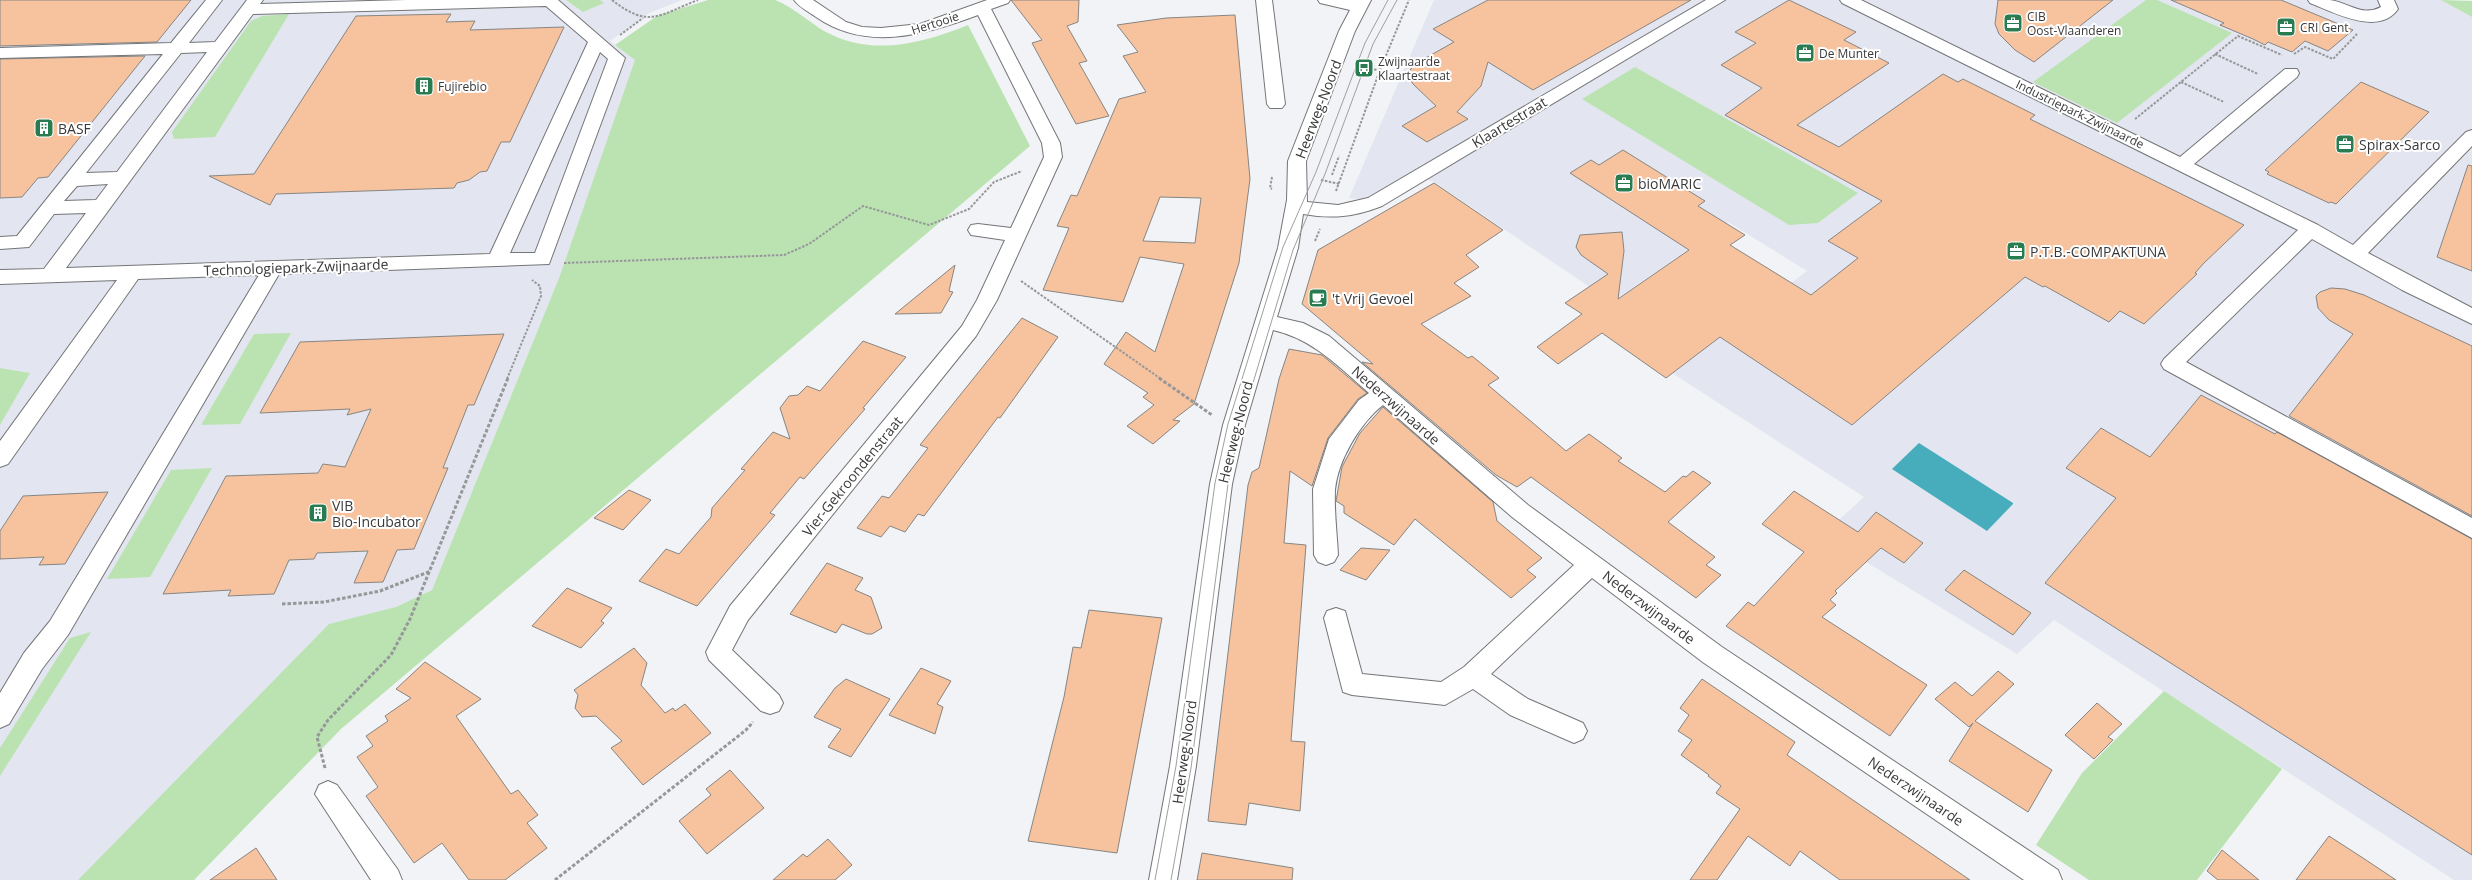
<svg xmlns="http://www.w3.org/2000/svg" width="2472" height="880" viewBox="0 0 2472 880" font-family="'Open Sans',sans-serif">
	<rect width="100%" height="100%" fill="#f1f3f6"/>
	<g fill="#e3e6f0">
		<path d="M0,0H682L649,13L610,41L636,60L559,278L432,590L396,607L194,880H0Z"/>
		<path d="M1434,0H2441L2472,17V880H2454L2054,620L2017,654L1822,535L1864,497L1672,373L1807,271L1728,222L1612,302L1434,182L1412,175L1370,201L1349,198Z"/>
	</g>
	<g fill="#bbe3b2">
		<path d="M566,0H600L604,3L583,12Z"/>
		<path d="M708,0C722,0 764,0 775,0C788,4 811,23 824,31C871,57 921,44 968,25L1030,146L341,729L194,880H78L329,624L396,607L432,590L559,278L635,60L615,45L657,16Z"/>
		<path d="M2146,0H2157L2232,33L2117,123L2033,82Z"/>
		<path d="M2441,0L2472,1V17Z"/>
		<path d="M289,14L215,137L174,139L172,132L251,21L262,16Z"/>
		<path d="M1635,67L1858,193L1818,223L1789,225L1582,99Z"/>
		<path d="M291,333L240,424L201,425L254,334Z"/>
		<path d="M0,368L30,373L0,425Z"/>
		<path d="M212,468L150,577L107,579L171,470Z"/>
		<path d="M91,632L0,776V748L70,638Z"/>
		<path d="M2164,691L2282,769L2197,880H2089L2036,845L2082,773Z"/>
	</g>
	<path fill="#47adbc" d="M1919,443L2013,503V504L1987,531L1892,469Z"/>
	<g fill="#f6c39e" stroke="#878583" fill-rule="evenodd">
		<path d="M0,0H191L157,42L0,46Z"/>
		<path d="M1011,0H1079L1078,22L1067,26L1087,61L1079,63L1109,116L1076,124L1032,43L1042,40Z"/>
		<path d="M1488,0H1691L1533,90L1488,62L1481,86L1457,112L1468,119L1427,142L1402,126L1436,106L1413,84L1409,77L1410,70L1415,64L1454,42L1433,29Z"/>
		<path d="M1789,0L1856,32L1844,40L1889,63L1797,125L1839,147L1943,74L1958,82L1963,79L2035,115L2030,119L2244,225L2204,263L2195,273L2197,274L2144,324L2120,311L2109,322L2045,286L2043,287L2025,277L1852,425L1720,337L1666,378L1602,333L1558,364L1537,347L1582,314L1565,303L1608,274L1581,255L1576,247L1580,235L1622,232L1624,251L1618,299L1689,250L1570,173L1591,160L1599,165L1623,150L1705,201L1698,206L1745,235L1730,245L1811,295L1858,258L1828,241L1882,201L1725,115L1762,88L1721,65L1756,43L1735,32Z"/>
		<path d="M1998,0H2113L2034,62L2015,50L1999,34L1995,24Z"/>
		<path d="M2171,0H2281L2353,30L2328,51L2305,41L2292,52L2268,42L2265,45L2253,39L2220,25L2224,23Z"/>
		<path d="M451,14L446,22L475,21L470,30L564,27L510,142H501L487,171L480,172L469,180L457,183L454,188L276,194L270,205L209,176L254,174L356,16Z"/>
		<path d="M1235,15L1250,179L1239,263L1194,404L1173,420L1180,421L1153,444L1127,426L1154,405L1143,397L1148,393L1104,364L1126,332L1155,352L1184,264L1140,257L1123,302L1043,290L1069,228L1057,226L1071,195L1077,196L1119,99L1146,92L1123,56L1138,52L1117,25L1166,18ZM1160,197L1201,198L1195,243L1143,241Z"/>
		<path d="M145,56L48,177L38,178L22,197L0,198V59Z"/>
		<path d="M2361,82L2429,112L2336,204L2331,202L2329,203L2267,174L2269,172L2265,170Z"/>
		<path d="M2468,165L2472,166V271L2437,257Z"/>
		<path d="M1434,183L1503,230L1466,255L1479,267L1454,283L1471,296L1421,324L1468,358L1472,356L1499,378L1488,385L1566,451L1589,434L1622,458L1618,461L1665,492L1683,476L1686,477L1693,471L1711,483L1668,522L1715,557L1706,565L1721,575L1696,598L1531,477L1517,487L1496,475L1362,362L1373,364L1302,304L1318,250Z"/>
		<path d="M955,265L949,291L953,292L941,313L895,314Z"/>
		<path d="M2331,288L2345,289L2364,295L2472,346V516L2289,416L2353,334L2329,320L2318,308L2316,296L2320,292Z"/>
		<path d="M1022,318L1058,337L1000,418L998,417L924,516L918,514L905,532L890,526L881,537L857,528L882,496L889,498L928,448L920,445Z"/>
		<path d="M504,334L474,405H468L443,468H448L414,549L397,550L383,582L354,583L368,551L317,553L314,559L289,560L274,594L228,596L231,590L163,594L226,476L318,473L323,464L345,467L371,409L347,415L350,409L260,413L300,342Z"/>
		<path d="M863,341L906,357L863,408L865,409L804,479L800,477L770,513L775,515L697,606L639,581L666,549L679,554L711,517L712,508L745,470L741,469L773,432L790,439L780,408L789,396L798,395L807,386L820,391Z"/>
		<path d="M1289,349L1322,355L1367,393L1358,399L1328,438L1312,486L1290,471L1284,543L1306,545L1291,741L1305,742L1300,811L1249,803L1246,825L1208,821L1248,485L1252,472L1259,468L1279,379Z"/>
		<path d="M2201,395L2275,434L2277,432L2472,539V855L2045,583L2116,498L2066,468L2101,428L2150,457Z"/>
		<path d="M1383,407L1493,502L1497,521L1542,558L1527,570L1536,577L1511,598L1415,519L1394,545L1344,513V506L1336,501L1342,467L1360,433Z"/>
		<path d="M629,490L651,500L623,530L594,518Z"/>
		<path d="M1794,491L1858,532L1876,512L1923,543L1904,563L1881,548L1835,591L1837,593L1830,600L1836,605L1822,617L1927,685L1890,736L1726,626L1748,602L1754,606L1804,552L1762,524Z"/>
		<path d="M108,492L65,564L39,565L44,557L0,559V531L23,496Z"/>
		<path d="M1361,548L1390,550L1366,580L1340,570Z"/>
		<path d="M827,563L863,578L855,590L871,597L882,628L872,634H867L842,624L836,633L790,614Z"/>
		<path d="M1964,570L2031,613L2013,635L1945,590Z"/>
		<path d="M567,588L612,608L601,621L604,623L581,648L532,626Z"/>
		<path d="M1089,610L1162,618L1117,853L1028,841L1064,697L1073,647L1081,648Z"/>
		<path d="M634,648L647,663L641,685L665,713L673,708L675,711L685,704L711,733L643,785L611,748L622,741L596,716L582,717L575,708L578,695L574,690Z"/>
		<path d="M425,662L481,699L456,716L511,794L518,790L538,815L527,823L547,848L505,880H469L442,843L414,863L366,796L378,787L357,757L373,746L366,736L388,721L385,716L411,698L396,689Z"/>
		<path d="M921,668L951,681L937,704L943,707L935,734L889,715Z"/>
		<path d="M1998,671L2014,684L1975,721L2052,770L2028,812L1949,761L1973,723L1969,727L1935,699L1955,682L1972,696Z"/>
		<path d="M846,679L890,699L851,757L828,747L841,729L814,717L835,688Z"/>
		<path d="M1702,679L1795,742L1787,755L1970,880H1840L1800,851L1790,866L1748,836L1717,880H1690L1740,809L1716,793L1721,786L1708,776L1709,775L1681,755L1692,740L1678,731L1689,715L1680,708Z"/>
		<path d="M2097,703L2122,724L2108,737L2113,740L2094,759L2065,735Z"/>
		<path d="M730,770L764,808L707,854L679,821L711,795L706,789Z"/>
		<path d="M2329,836L2363,858L2396,880H2296Z"/>
		<path d="M828,839L852,865L835,880H773L803,854L807,857Z"/>
		<path d="M256,848L277,880H210Z"/>
		<path d="M2222,850L2259,880H2218L2207,871Z"/>
		<path d="M1202,853L1293,868L1292,880H1197Z"/>
	</g>
	<g fill="none" stroke-linecap="round" stroke-linejoin="round">
		<g stroke="#747577" stroke-width="2">
			<g id="minor">
				<path d="M206,0H222L189,43L215,42L247,0H263L260,4L406,0H558L625,58L549,264L279,274L68,635L42,669L9,724L0,728V693L24,653L50,621L259,275L138,279L8,464L0,467V441L117,280L0,284V270L44,269L86,213L54,214L29,247L0,249V237L17,236L163,54L0,58V48L171,43ZM546,6L588,42L490,254L66,268L253,14ZM207,52L117,172L86,173L181,53ZM600,52L608,59L535,253H510ZM108,184L96,200L64,201L77,186Z"/>
				<path d="M794,0H813L846,22L862,27L881,28L920,24L987,0H1010L1008,3L991,9L1060,143L1062,157L997,300L976,336L748,620L732,650L779,695L783,703L779,711L770,714L761,711L709,660L706,652L730,606L962,326L977,300L1005,240L971,235L968,230L971,225L978,224L1011,228L1044,157L1042,143L978,15C925,35 866,52 816,17C809,12 799,7 794,0Z"/>
				<path d="M1256,0H1272L1285,104L1282,108H1270L1267,104Z"/>
				<path d="M1318,0H1371L1355,31L1306,161L1307,202L1338,205L1368,198L1706,0H1725L1382,206C1354,217 1332,219 1303,214L1298,248L1277,317L1303,323L1329,336L1528,505L1722,647L2058,870L2062,880H2024L1704,663L1592,578L1491,674L1528,699L1583,723L1587,731L1583,739L1574,743L1510,715L1473,689L1445,705L1352,695L1343,692L1324,618L1327,611L1336,608L1345,611L1362,674L1441,682L1464,667L1574,565L1512,517L1383,405C1360,423 1338,460 1335,490C1334,511 1337,534 1338,555L1334,562L1326,565L1318,562L1314,555L1313,489L1329,439L1359,400L1369,393C1339,367 1313,339 1273,330L1245,425L1232,484L1196,766L1177,880H1149L1170,766L1210,484L1223,425L1278,248L1287,200L1288,161L1339,31L1350,10L1320,3Z"/>
				<path d="M1840,0H1861L2180,157L2285,69H2297L2299,73L2297,77L2194,164L2318,225L2353,245L2466,132L2472,130V146L2368,253L2472,308V324L2402,290L2312,239L2186,362L2472,518V538L2164,369L2161,364L2164,359L2298,230L1842,3Z"/>
				<path d="M2308,0C2315,0 2323,0 2330,0C2349,3 2362,17 2381,7L2378,0H2394L2398,9C2379,37 2333,12 2310,3Z"/>
				<path d="M328,781L337,785L398,870L402,880H371L315,794L319,785Z"/>
			</g>
		</g>
		<g stroke="#969799" stroke-width="2" stroke-dasharray="2.5 1.5" stroke-linecap="butt">
			<path d="M612,0C649,29 659,15 698,0"/>
			<path d="M620,35L643,18"/>
			<path d="M2215,54L2258,74"/>
			<path d="M2294,54L2305,47L2333,59L2357,34"/>
			<path d="M1370,69L1379,70"/>
			<path d="M2181,82L2224,102"/>
			<path d="M2135,119L2238,36L2282,55"/>
			<path d="M1332,175L1339,156"/>
			<path d="M1272,177L1270,188L1272,189"/>
			<path d="M1321,180L1340,184"/>
			<path d="M1336,191L1380,70L1409,0"/>
			<path d="M1315,241L1320,229"/>
			<path d="M564,263L784,255L809,244L863,206L929,225L969,209L994,182L1022,171"/>
			<path d="M1021,281L1161,379"/>
			<path d="M507,379L541,296L540,286L532,280"/>
		</g>
		<g stroke="#969799" stroke-width="3" stroke-dasharray="3.5 2" stroke-linecap="butt">
			<path d="M1159,378L1212,415"/>
			<path d="M282,604L324,602L380,591L431,571"/>
			<path d="M325,768L317,737L328,720L391,655L410,619L508,378"/>
			<path d="M555,880L746,730L753,722"/>
		</g>
		<use href="#minor" fill="#fff" fill-rule="evenodd"/>
		<g stroke="#9e9fa1" stroke-width="1">
			<path d="M1155,880L1176,766L1215,483L1228,424L1283,247L1316,172L1365,43L1388,0"/>
			<path d="M1171,880L1191,768L1228,484L1240,426L1293,250L1325,174L1373,44L1397,0"/>
		</g>
	</g>
	<defs>
		<g id="office-square" transform="scale(1)"><rect x="-9" y="-9" width="18" height="18" rx="4" fill="#287c4f" stroke="#fff"/><path d="M-6-3h4V-5.5h4V-3h4V5H-6ZM-1-4.5V-3h2v-1.5ZM-6 0V1H6V0Z" fill="#fff"/></g>
		<g id="bus-square" transform="scale(1)"><rect x="-9" y="-9" width="18" height="18" rx="4" fill="#287c4f" stroke="#fff"/><path d="M-5-6H5V4H4V6H2V4H-2V6H-4V4H-5ZM-3.5-4V0h7V-4ZM-3.5 1.2v1.5H-2V1.2ZM2 1.2v1.5H3.5V1.2Z" fill="#fff"/></g>
		<g id="building-square" transform="scale(1)"><rect x="-9" y="-9" width="18" height="18" rx="4" fill="#287c4f" stroke="#fff"/><path d="M-4-6H4V6H1V3H-1V6H-4ZM-2.5-4.3h1.7v1.8h-1.7ZM.8-4.3h1.7v1.8H.8ZM-2.5-1h1.7V.8h-1.7ZM.8-1h1.7V.8H.8Z" fill="#fff"/></g>
		<g id="cafe-square" transform="scale(1)"><rect x="-9" y="-9" width="18" height="18" rx="4" fill="#287c4f" stroke="#fff"/><path d="M-5.5-4.5H6V0H3Q3 3.5 0 3.5H-2.5Q-5.5 3.5-5.5 0ZM3-3.2v2h1.7v-2ZM-6 4.5H4V6H-6Z" fill="#fff"/></g>
	</defs>
	<g fill-rule="evenodd">
		<use href="#office-square" x="2013" y="23"/>
		<use href="#office-square" x="2286" y="27"/>
		<use href="#office-square" x="1805" y="53"/>
		<use href="#bus-square" x="1364" y="68"/>
		<use href="#building-square" x="424" y="86"/>
		<use href="#building-square" x="44" y="128"/>
		<use href="#office-square" x="2345" y="144"/>
		<use href="#office-square" x="1624" y="183"/>
		<use href="#office-square" x="2016" y="251"/>
		<use href="#cafe-square" x="1318" y="298"/>
		<use href="#building-square" x="318" y="513"/>
	</g>
	<g text-anchor="middle" dominant-baseline="central" stroke-width="4" stroke-linejoin="round" paint-order="stroke">
		<g font-size="12" fill="#39393a" stroke="#fff" text-anchor="start">
			<text x="2027" y="16">CIB<tspan x="2027" dy="14">Oost-Vlaanderen</tspan></text>
			<text x="2300" y="27">CRI Gent</text>
			<text x="1819" y="53">De Munter</text>
			<text x="1378" y="61">Zwijnaarde<tspan x="1378" dy="14">Klaartestraat</tspan></text>
			<text x="438" y="86">Fujirebio</text>
		</g>
		<g font-size="12" fill="#39393a" stroke="#fff">
			<text transform="translate(935 23) rotate(-18)">Hertooie</text>
			<text transform="translate(2080 114) rotate(26)">Industriepark-Zwijnaarde</text>
		</g>
		<g font-size="14" fill="#39393a" stroke="#fff">
			<text transform="translate(1318 109) rotate(-69)">Heerweg-Noord</text>
			<text transform="translate(1509 122) rotate(-31)">Klaartestraat</text>
			<text transform="translate(296 267) rotate(-2)">Technologiepark-Zwijnaarde</text>
			<text transform="translate(1396 405) rotate(41)">Nederzwijnaarde</text>
			<text transform="translate(1235 432) rotate(-76)">Heerweg-Noord</text>
			<text transform="translate(852 476) rotate(-51)">Vier-Gekroondenstraat</text>
			<text transform="translate(1649 607) rotate(37)">Nederzwijnaarde</text>
			<text transform="translate(1184 752) rotate(-82)">Heerweg-Noord</text>
			<text transform="translate(1916 791) rotate(34)">Nederzwijnaarde</text>
		</g>
		<g font-size="14" fill="#39393a" stroke="#fff" text-anchor="start">
			<text x="58" y="128">BASF</text>
			<text x="2359" y="144">Spirax-Sarco</text>
			<text x="1638" y="183">bioMARIC</text>
			<text x="2030" y="251">P.T.B.-COMPAKTUNA</text>
			<text x="1332" y="298">'t Vrij Gevoel</text>
			<text x="332" y="505">VIB<tspan x="332" dy="16">Bio-Incubator</tspan></text>
		</g>
	</g>
</svg>
